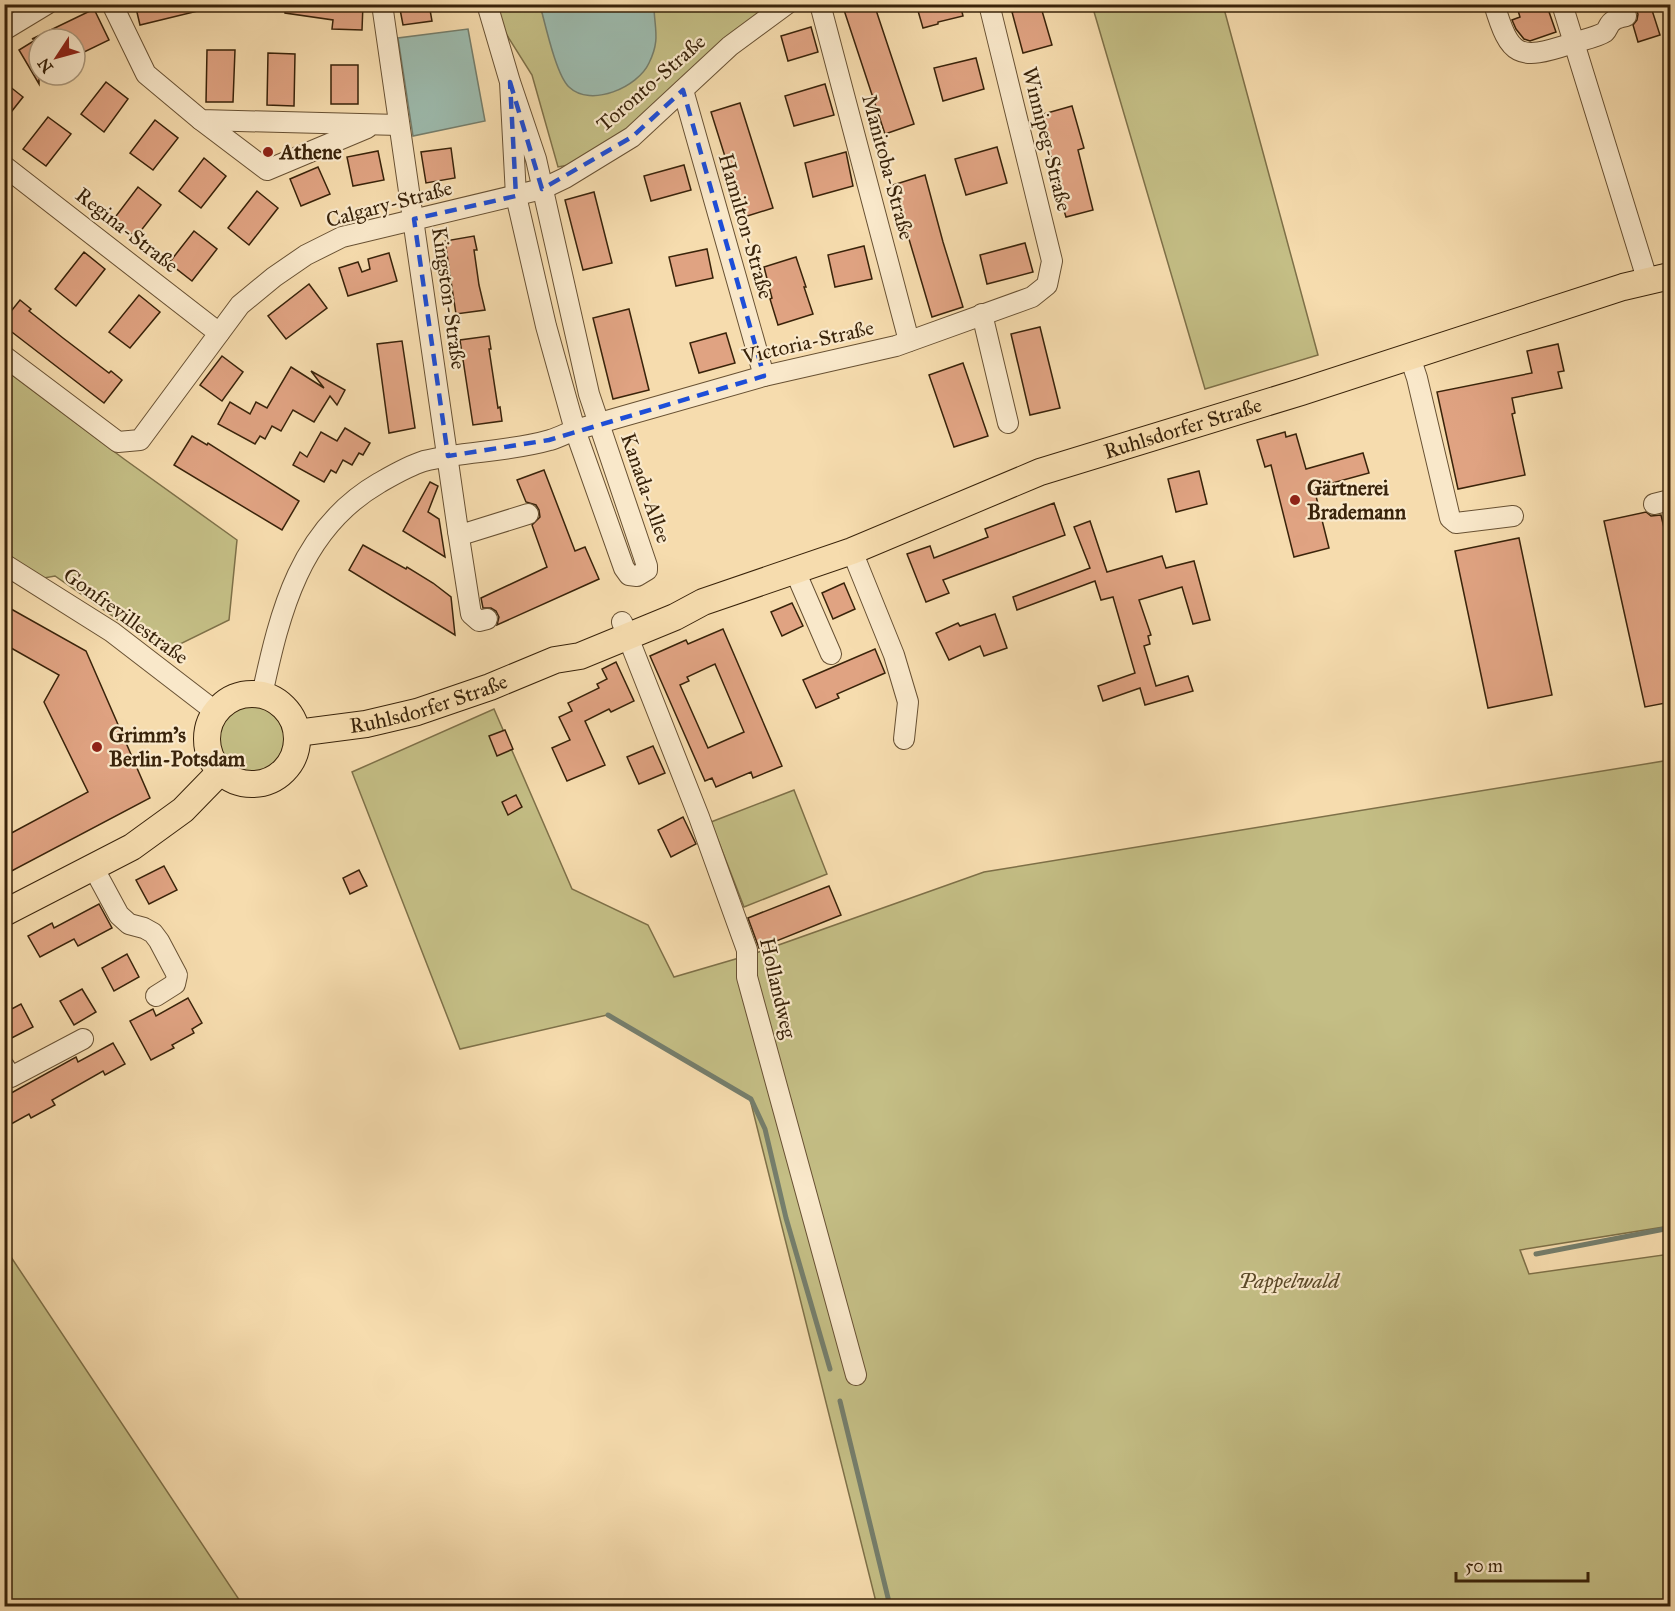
<svg xmlns="http://www.w3.org/2000/svg" width="1675" height="1611" viewBox="0 0 1675 1611" font-family="'IM FELL Great Primer',serif">
	<rect width="100%" height="100%" fill="#f6dcae"/>
	<filter id="stains"><feTurbulence type="fractalNoise" baseFrequency=".00333" numOctaves="4"/><feColorMatrix values="0 0 0 0 .2 0 0 0 0 .09 0 0 0 0 .02 0 0 0 .5 -.17"/></filter>
	<radialGradient id="worn" r=".72"><stop offset=".6" stop-color="#630" stop-opacity="0"/><stop offset="1" stop-color="#630" stop-opacity=".3"/></radialGradient>
	<g fill="#c4be85" stroke="#7e7048" stroke-width="1.5">
		<path d="M488,5H540L560,71L570,87L654,5H787L595,160L558,167L532,75Z"/>
		<path d="M1092,5H1223L1318,355L1205,389Z"/>
		<path d="M4,369L124,459L237,540L229,620L164,652L55,576L44,578L5,554Z"/>
		<circle cx="251" cy="739" r="33"/>
		<path d="M494,709L572,889L648,925L674,977L756,953L984,872L1670,760V1226L1520,1250L1529,1274L1670,1254V1606H877L750,1099L607,1015L460,1049L352,772Z"/>
		<path d="M794,790L827,874L744,907L711,822Z"/>
		<path d="M5,1248L242,1604L236,1606H5Z"/>
	</g>
	<g fill="#9dbbae" stroke="#757e6c" stroke-width="1.5">
		<path d="M540,5H654C654,28 661,39 649,63C638,87 591,108 569,87C556,75 545,23 540,5Z"/>
		<path d="M468,29L485,121L413,136L398,38Z"/>
	</g>
	<g fill="none" stroke-linecap="round" stroke-linejoin="round">
		<g stroke="#757e6c" stroke-width="5">
			<path d="M608,1015L751,1099L765,1129L786,1218L830,1369"/>
			<path d="M1536,1254L1670,1228"/>
			<path d="M840,1401L890,1606"/>
		</g>
	</g>
	<g fill="#e0a382" stroke="#39230a" stroke-width="1.5" fill-rule="evenodd">
		<path d="M135,4H201L202,10L140,25Z"/>
		<path d="M285,4H363L362,30L332,29L333,20L285,13Z"/>
		<path d="M399,4H429L432,21L403,25Z"/>
		<path d="M842,4H874L914,124L885,134Z"/>
		<path d="M916,4H960L963,16L938,22V24L923,28Z"/>
		<path d="M1040,4L1052,45L1023,53L1012,12Z"/>
		<path d="M1516,4H1543L1544,10L1548,9L1556,32L1530,41L1524,39L1516,29L1512,20L1520,17Z"/>
		<path d="M1629,4H1650L1660,35L1638,42L1633,25L1637,20L1638,14L1635,8Z"/>
		<path d="M94,9L109,40L78,55L75,47V39H39V84L19,50L37,39H32Z"/>
		<path d="M811,27L818,52L788,61L781,36Z"/>
		<path d="M207,50H235L233,102H206Z"/>
		<path d="M268,53L295,54L294,106L267,105Z"/>
		<path d="M976,58L984,89L943,101L934,68Z"/>
		<rect x="331" y="65" width="27" height="39"/>
		<path d="M4,82L23,97L4,121Z"/>
		<path d="M106,82L128,99L104,132L81,114Z"/>
		<path d="M825,84L834,115L794,126L785,96Z"/>
		<path d="M740,103L773,208L744,217L711,112Z"/>
		<path d="M1072,106L1084,148L1078,150L1093,210L1066,217L1055,181L1058,180L1040,115Z"/>
		<path d="M48,117L71,134L46,166L23,149Z"/>
		<path d="M155,120L178,138L153,170L130,153Z"/>
		<path d="M997,147L1007,183L966,195L955,159Z"/>
		<path d="M451,148L455,178L426,183L421,152Z"/>
		<path d="M378,151L384,180L353,186L347,157Z"/>
		<path d="M846,152L853,186L813,197L805,163Z"/>
		<path d="M204,158L226,176L201,208L179,191Z"/>
		<path d="M684,165L691,190L651,201L644,176Z"/>
		<path d="M318,167L330,194L301,206L290,179Z"/>
		<path d="M925,175L943,242L963,307L932,317L893,185Z"/>
		<path d="M138,187L161,205L136,237L113,220Z"/>
		<path d="M257,191L278,208L249,245L228,228Z"/>
		<path d="M594,192L612,263L583,270L565,200Z"/>
		<path d="M194,231L217,249L192,281L169,263Z"/>
		<path d="M474,236L477,250H474L479,285L485,310L456,314L445,241Z"/>
		<path d="M1025,243L1033,272L987,284L980,255Z"/>
		<path d="M864,246L872,279L835,287L828,255Z"/>
		<path d="M707,249L713,278L676,286L669,257Z"/>
		<path d="M84,252L105,269L76,306L55,289Z"/>
		<path d="M389,253L397,281L348,296L339,268L358,262L362,272L370,269L368,259Z"/>
		<path d="M796,257L806,287H804L813,314L778,325L770,299L772,298L764,267Z"/>
		<path d="M309,284L327,308L286,339L268,316Z"/>
		<path d="M139,295L160,312L130,348L109,332Z"/>
		<path d="M20,300L31,309L29,311L63,338L109,373L111,371L122,380L104,403L4,326V320Z"/>
		<path d="M629,309L649,390L613,399L593,318Z"/>
		<path d="M1040,327L1060,408L1030,415L1011,334Z"/>
		<path d="M726,333L735,363L699,373L690,343Z"/>
		<path d="M489,336L491,349H489L498,408L500,407L502,421L473,425L460,340Z"/>
		<path d="M402,341L415,428L389,433L377,344Z"/>
		<path d="M1558,344L1564,371L1558,372L1562,388L1512,398L1515,413L1512,414L1525,475L1458,489L1437,392L1532,373L1527,351Z"/>
		<path d="M222,356L243,372L222,401L200,385Z"/>
		<path d="M963,363L988,436L954,447L929,375Z"/>
		<path d="M291,367L324,388L311,371L345,390L337,405L330,396L314,422L293,410L281,431L272,426L265,439L260,436L255,444L218,424L230,402L250,414L256,402L267,408Z"/>
		<path d="M345,428L370,443L363,455L359,453L352,465L343,460L336,473L331,470L324,482L293,465L300,452L307,457L321,432L337,441Z"/>
		<path d="M1285,432L1286,437L1296,434L1306,469L1363,453L1369,473L1314,488L1329,548L1294,557L1271,465L1265,467L1257,440Z"/>
		<path d="M192,436L207,445L208,443L299,501L282,530L174,465Z"/>
		<path d="M544,470L575,551L585,547L599,579L497,625L499,617L496,611L491,608H483L481,598L547,567L532,525L540,517L539,510L536,505L526,502L517,480Z"/>
		<path d="M1199,471L1207,504L1176,512L1168,479Z"/>
		<path d="M430,482L438,486L428,512L439,519L445,557L403,531Z"/>
		<path d="M1054,503L1065,535L943,580L949,593L926,602L907,554L930,546L934,558L988,537L985,529Z"/>
		<path d="M1646,512L1651,516L1661,515L1671,558V702L1645,707L1604,521Z"/>
		<path d="M1090,521L1107,572L1162,556L1166,568L1194,561L1210,620L1193,624L1182,587L1139,600L1151,635L1148,636L1150,644L1144,646L1156,686L1188,676L1193,691L1145,705L1140,688L1103,701L1098,686L1135,673L1113,597L1101,600L1095,581L1017,610L1013,597L1090,568L1074,527Z"/>
		<path d="M1519,538L1552,695L1488,708L1455,551Z"/>
		<path d="M363,545L406,569L407,567L433,583L451,597L455,635L349,570Z"/>
		<path d="M844,583L855,609L833,619L822,593Z"/>
		<path d="M792,603L803,626L782,636L771,612Z"/>
		<path d="M4,605L86,651L150,798L4,875V837L88,792L44,702L59,675L4,644Z"/>
		<path d="M995,614L1007,648L984,656L980,646L949,660L936,633L958,623L960,626Z"/>
		<path d="M723,629L782,766L753,778L751,772L716,787L712,778L705,781L650,656L686,640L688,644ZM715,664L744,732L708,748L680,685L689,681L687,677Z"/>
		<path d="M875,649L885,673L837,694L839,698L816,708L803,680Z"/>
		<path d="M616,662L634,701L611,712L609,709L585,721L605,765L567,781L552,748L570,740L559,717L572,711L568,703L599,688L597,684L607,679L602,669Z"/>
		<path d="M505,730L513,749L497,756L489,736Z"/>
		<path d="M653,746L665,773L639,784L627,757Z"/>
		<path d="M516,795L522,807L508,815L502,802Z"/>
		<path d="M683,817L696,844L671,857L658,830Z"/>
		<path d="M164,866L177,890L149,904L136,880Z"/>
		<path d="M359,870L367,886L350,894L343,878Z"/>
		<path d="M829,886L841,915L759,948L748,918Z"/>
		<path d="M99,904L112,928L78,946L74,939L40,957L28,936L52,923L54,928Z"/>
		<path d="M127,954L139,977L114,991L102,968Z"/>
		<path d="M82,989L96,1012L74,1025L60,1001Z"/>
		<path d="M188,998L202,1023L192,1029L194,1033L172,1045L174,1048L151,1060L130,1021L153,1009L156,1016Z"/>
		<path d="M21,1004L33,1027L4,1042V1013Z"/>
		<path d="M113,1043L125,1064L105,1075L103,1071L52,1100L55,1105L31,1118L29,1114L4,1128V1097L76,1057L78,1062Z"/>
	</g>
	<g fill="none" stroke-linecap="round" stroke-linejoin="round">
		<g stroke="#685133" stroke-width="22">
			<g id="minor">
				<path d="M112,4L146,74L201,120L399,125"/>
				<path d="M382,4L458,531L467,533L528,514"/>
				<path d="M487,4L510,82L536,159L589,394L647,566V570L637,576L629,575L624,568L575,430L546,326L516,196L510,82"/>
				<path d="M820,4L909,341"/>
				<path d="M1494,4C1510,57 1518,61 1570,44C1578,41 1598,37 1605,32C1608,29 1609,23 1613,21C1616,18 1622,17 1626,16"/>
				<path d="M1562,4L1648,282"/>
				<path d="M4,30L47,4"/>
				<path d="M683,90L764,376"/>
				<path d="M201,120L267,170L367,128"/>
				<path d="M4,166L219,333"/>
				<path d="M982,314L1008,423"/>
				<path d="M4,356L118,442L140,440L240,305L274,277L306,255L342,237L542,189L565,178L632,137L730,46L787,4"/>
				<path d="M1410,357L1417,378L1450,518L1456,523L1513,516"/>
				<path d="M1654,504L1670,500"/>
				<path d="M458,531L471,614L479,621L487,619"/>
				<path d="M852,551L894,655L908,702L904,739"/>
				<path d="M4,564L112,632L216,712"/>
				<path d="M795,571L831,654"/>
				<path d="M622,622L699,817L747,950V977L856,1375"/>
				<path d="M262,695C280,611 300,529 379,483C393,475 408,466 424,461C465,451 509,452 550,440C558,438 567,433 575,430L764,376L896,346L1032,297L1047,285L1052,261L989,4"/>
				<path d="M93,867L119,915L129,924L144,928L153,933L159,941L177,975L175,984L156,996"/>
				<path d="M4,1066L11,1077L83,1039"/>
			</g>
		</g>
		<g stroke="#39230a" stroke-width="28">
			<g id="major">
				<circle cx="252" cy="739" r="45"/>
				<path id="s1" d="M297,733L366,724L417,712L490,687L555,660L580,656L675,617L703,602L852,551L1040,472L1301,392L1623,287L1670,276"/>
				<path d="M4,913L132,847L183,810L221,771"/>
			</g>
		</g>
		<use href="#minor" stroke="#f9e8ca" stroke-width="20"/>
		<use href="#major" stroke="#f6dcae" stroke-width="26"/>
	</g>
	<path fill="none" stroke="#1d4ed8" stroke-width="4.5" stroke-dasharray="12 8" stroke-linejoin="round" d="M510,82L542,189L632,137L683,90L764,376L549,440L448,456L414,219L516,196Z"/>
	<g fill="#8f2418" stroke="#f9e8ca" stroke-width="2">
		<circle cx="268" cy="152" r="6"/>
		<circle cx="1295" cy="500" r="6"/>
		<circle cx="97" cy="747" r="6"/>
	</g>
	<g text-anchor="middle" dominant-baseline="central" stroke-width="4.5" stroke-linejoin="round" paint-order="stroke">
		<g font-size="21" fill="#39230a" stroke="#f9e8ca">
			<text transform="translate(651 83) rotate(-41)">Toronto-Straße</text>
			<text transform="translate(1047 139) rotate(76)">Winnipeg-Straße</text>
			<text transform="translate(888 167) rotate(75)">Manitoba-Straße</text>
			<text transform="translate(389 204) rotate(-15)">Calgary-Straße</text>
			<text transform="translate(746 226) rotate(74)">Hamilton-Straße</text>
			<text transform="translate(127 230) rotate(38)">Regina-Straße</text>
			<text transform="translate(449 298) rotate(82)">Kingston-Straße</text>
			<text transform="translate(808 342) rotate(-13)">Victoria-Straße</text>
			<text stroke="none"><textPath href="#s1" startOffset="940">Ruhlsdorfer Straße</textPath></text>
			<text transform="translate(646 488) rotate(71)">Kanada-Allee</text>
			<text transform="translate(126 616) rotate(36)">Gonfrevillestraße</text>
			<text stroke="none"><textPath href="#s1" startOffset="135">Ruhlsdorfer Straße</textPath></text>
			<text transform="translate(778 988) rotate(77)">Hollandweg</text>
		</g>
		<g font-size="21" font-weight="bold" fill="#39230a" stroke="#f9e8ca" text-anchor="start">
			<text x="280" y="152">Athene</text>
			<text x="1307" y="488">Gärtnerei<tspan x="1307" dy="24">Brademann</tspan></text>
			<text x="109" y="735">Grimm's<tspan x="109" dy="24">Berlin-Potsdam</tspan></text>
		</g>
		<g font-size="21" font-style="italic" fill="#5c4a29" stroke="#f9e8ca">
			<text x="1289" y="1281">Pappelwald</text>
		</g>
	</g>
	<rect width="1675" height="1611" fill="none" stroke="#f6dcae" stroke-width="24"/>
	<rect x="6" y="6" width="1663" height="1599" fill="none" stroke="#39230a" stroke-width="3"/>
	<rect x="12" y="12" width="1651" height="1587" fill="none" stroke="#39230a" stroke-width="1.5"/>
	<g transform="translate(57 57) rotate(234)"><circle r="28" fill="#f9e8ca" stroke="#ac997d" stroke-width="1.5"/>
	<path d="M0-4.5L10 22L0 15L-10 22Z" fill="#8f2418"/>
	<text y="-9" font-size="16" font-weight="bold" text-anchor="middle" fill="#39230a">N</text>
	</g>
	<path d="M1456 1572v9h132v-9" fill="none" stroke="#39230a" stroke-width="3"/>
	<text x="1465" y="1572" font-size="18" fill="#39230a" stroke="#f9e8ca" stroke-width="4.5" paint-order="stroke">50 m</text>
	<rect width="100%" height="100%" filter="url(#stains)"/>
	<rect width="100%" height="100%" fill="url(#worn)"/>
</svg>
